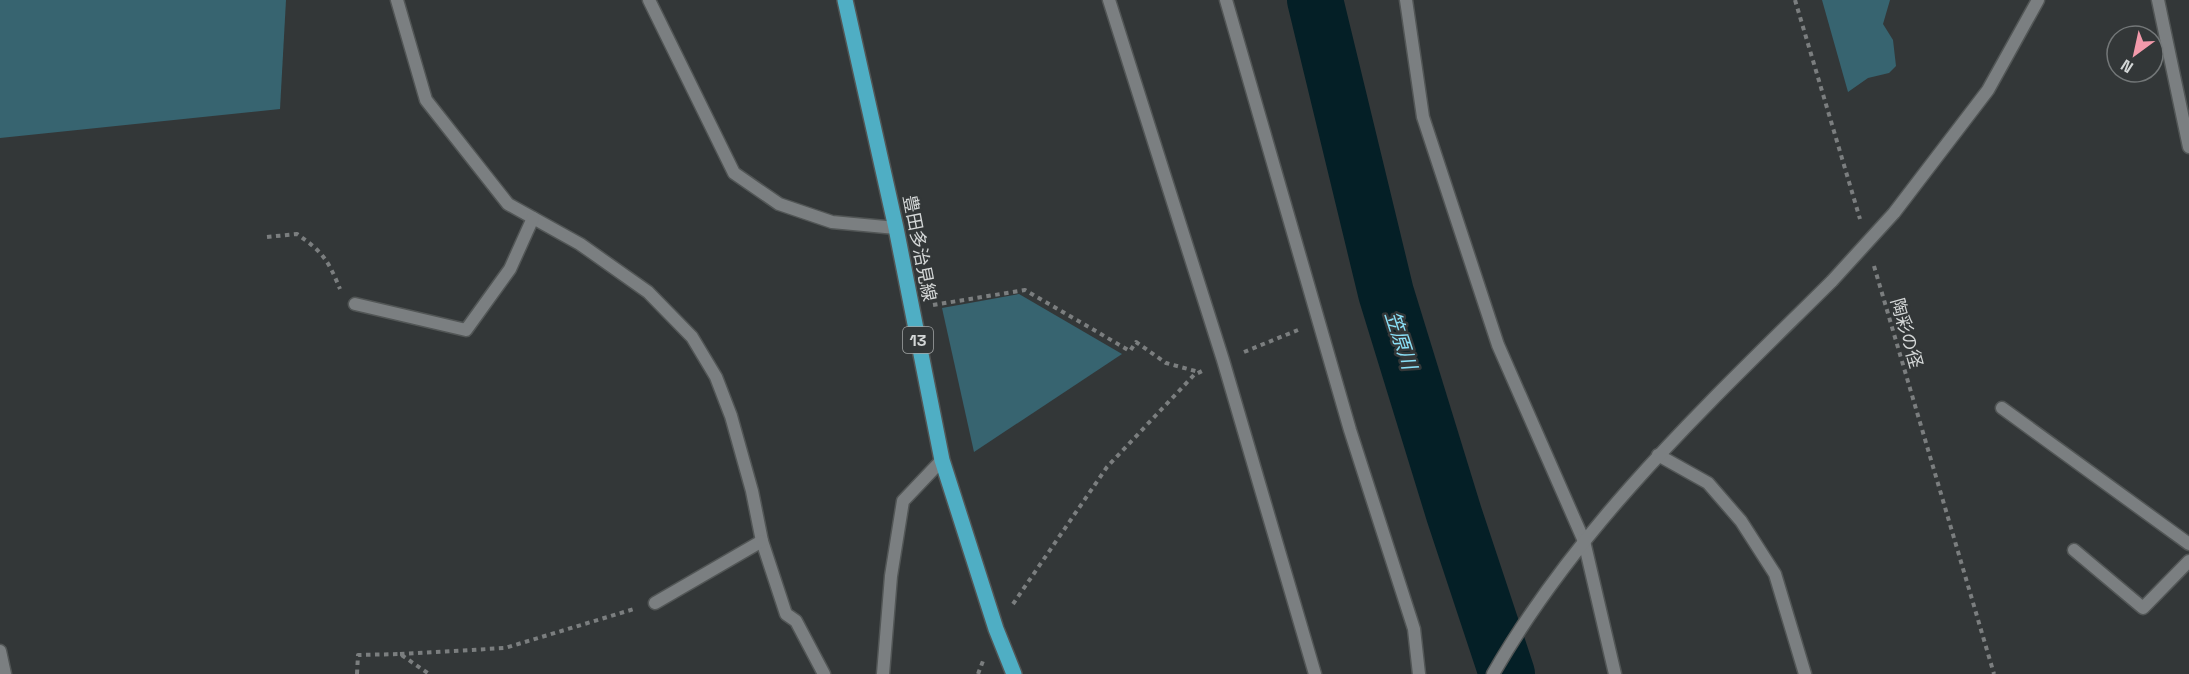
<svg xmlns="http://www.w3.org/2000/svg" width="2189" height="674" viewBox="0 0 2189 674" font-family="'Space Grotesk','Noto Sans JP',sans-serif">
	<rect width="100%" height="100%" fill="#333738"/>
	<g fill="#376470">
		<path d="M0,0H286L280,109L0,138Z"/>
		<path d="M1822,0H1890L1883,24L1893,40L1896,66L1889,73L1868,78L1848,92Z"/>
		<path d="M1019,294L1122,354L974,452L942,308Z"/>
	</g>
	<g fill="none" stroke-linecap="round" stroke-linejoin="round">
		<path stroke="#041f26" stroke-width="56" d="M1315,0L1386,293L1454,514L1507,674"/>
		<g stroke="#525656" stroke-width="15">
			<g id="minor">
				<path d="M397,0L426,100L508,204L580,244L648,292L692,337L716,377L731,416L752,491L762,541L786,614L796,621L824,674"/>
				<path d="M649,0L734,173L779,204L832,222L896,228"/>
				<path d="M1109,0L1223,360L1315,674"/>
				<path d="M1226,0L1350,430L1414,629L1419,674"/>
				<path d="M1406,0L1423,117L1498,345L1584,541L1615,674"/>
				<path d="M2158,0L2189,147"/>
				<path d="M355,304L466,330L510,269L533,218"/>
				<path d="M2002,408L2189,544"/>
				<path d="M1658,455L1708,483L1741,521L1775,574L1805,674"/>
				<path d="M2074,550L2143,608L2189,561"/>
				<path d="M655,603L762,541"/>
				<path d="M0,651L5,674"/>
				<path d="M883,674L891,576L903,501L942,460"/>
			</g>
		</g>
		<g stroke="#525656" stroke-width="15">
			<g id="tertiary">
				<path d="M1894,213L1988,90L2038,0"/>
				<path d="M1493,674C1580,522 1709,403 1832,281"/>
			</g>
		</g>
		<g stroke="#525656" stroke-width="18">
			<path id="primary" d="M845,0L896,228L942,460L996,629L1014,674"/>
		</g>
		<g stroke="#7b7e7f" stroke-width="4" stroke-dasharray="4.5 4.5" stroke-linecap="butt">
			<path d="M1795,0L1860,219"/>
			<path d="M267,237L297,234C323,252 328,260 340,289"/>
			<path d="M1874,266L1994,674"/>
			<path d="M933,305L1025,290L1130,351L1136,342L1166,363L1199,372"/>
			<path d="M1244,352L1298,330"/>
			<path d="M1013,604L1107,467L1194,375L1204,370"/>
			<path d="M400,654L505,648L634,609"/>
			<path d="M357,674L358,655L400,654L429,674"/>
			<path d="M978,674L983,661"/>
		</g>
		<use href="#minor" stroke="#7b7f81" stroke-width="12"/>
		<use href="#tertiary" stroke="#7b7f81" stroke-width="12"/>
		<use href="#primary" stroke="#4faec4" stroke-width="15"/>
		<g stroke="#525656" stroke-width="15" stroke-linecap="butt">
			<path id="tertiary-bridge" d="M1832,281L1894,213"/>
		</g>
		<use href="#tertiary-bridge" stroke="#7b7f81" stroke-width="12"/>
	</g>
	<g text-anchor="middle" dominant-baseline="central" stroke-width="5" stroke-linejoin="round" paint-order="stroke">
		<rect fill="#333738" stroke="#a4a7a7" stroke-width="1.5" x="903" y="327" width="30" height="26" rx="4.5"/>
		<g font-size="16" font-weight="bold" fill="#d4d7d7">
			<text x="918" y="340">13</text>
		</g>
		<g font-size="18" fill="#d4d7d7" stroke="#333738">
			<text transform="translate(920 248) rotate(79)">豊田多治見線</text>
			<text transform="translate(1907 333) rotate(74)">陶彩の径</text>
		</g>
		<g font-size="20" font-style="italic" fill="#8adff6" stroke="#333738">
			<text transform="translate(1401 340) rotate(72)">笠原川</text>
		</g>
	</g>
	<g transform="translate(2135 54) rotate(213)"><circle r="28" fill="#333738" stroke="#737778" stroke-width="1.5"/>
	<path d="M0-4.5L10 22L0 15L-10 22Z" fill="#f39aab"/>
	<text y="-9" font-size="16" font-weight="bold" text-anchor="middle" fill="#d4d7d7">N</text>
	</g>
</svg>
